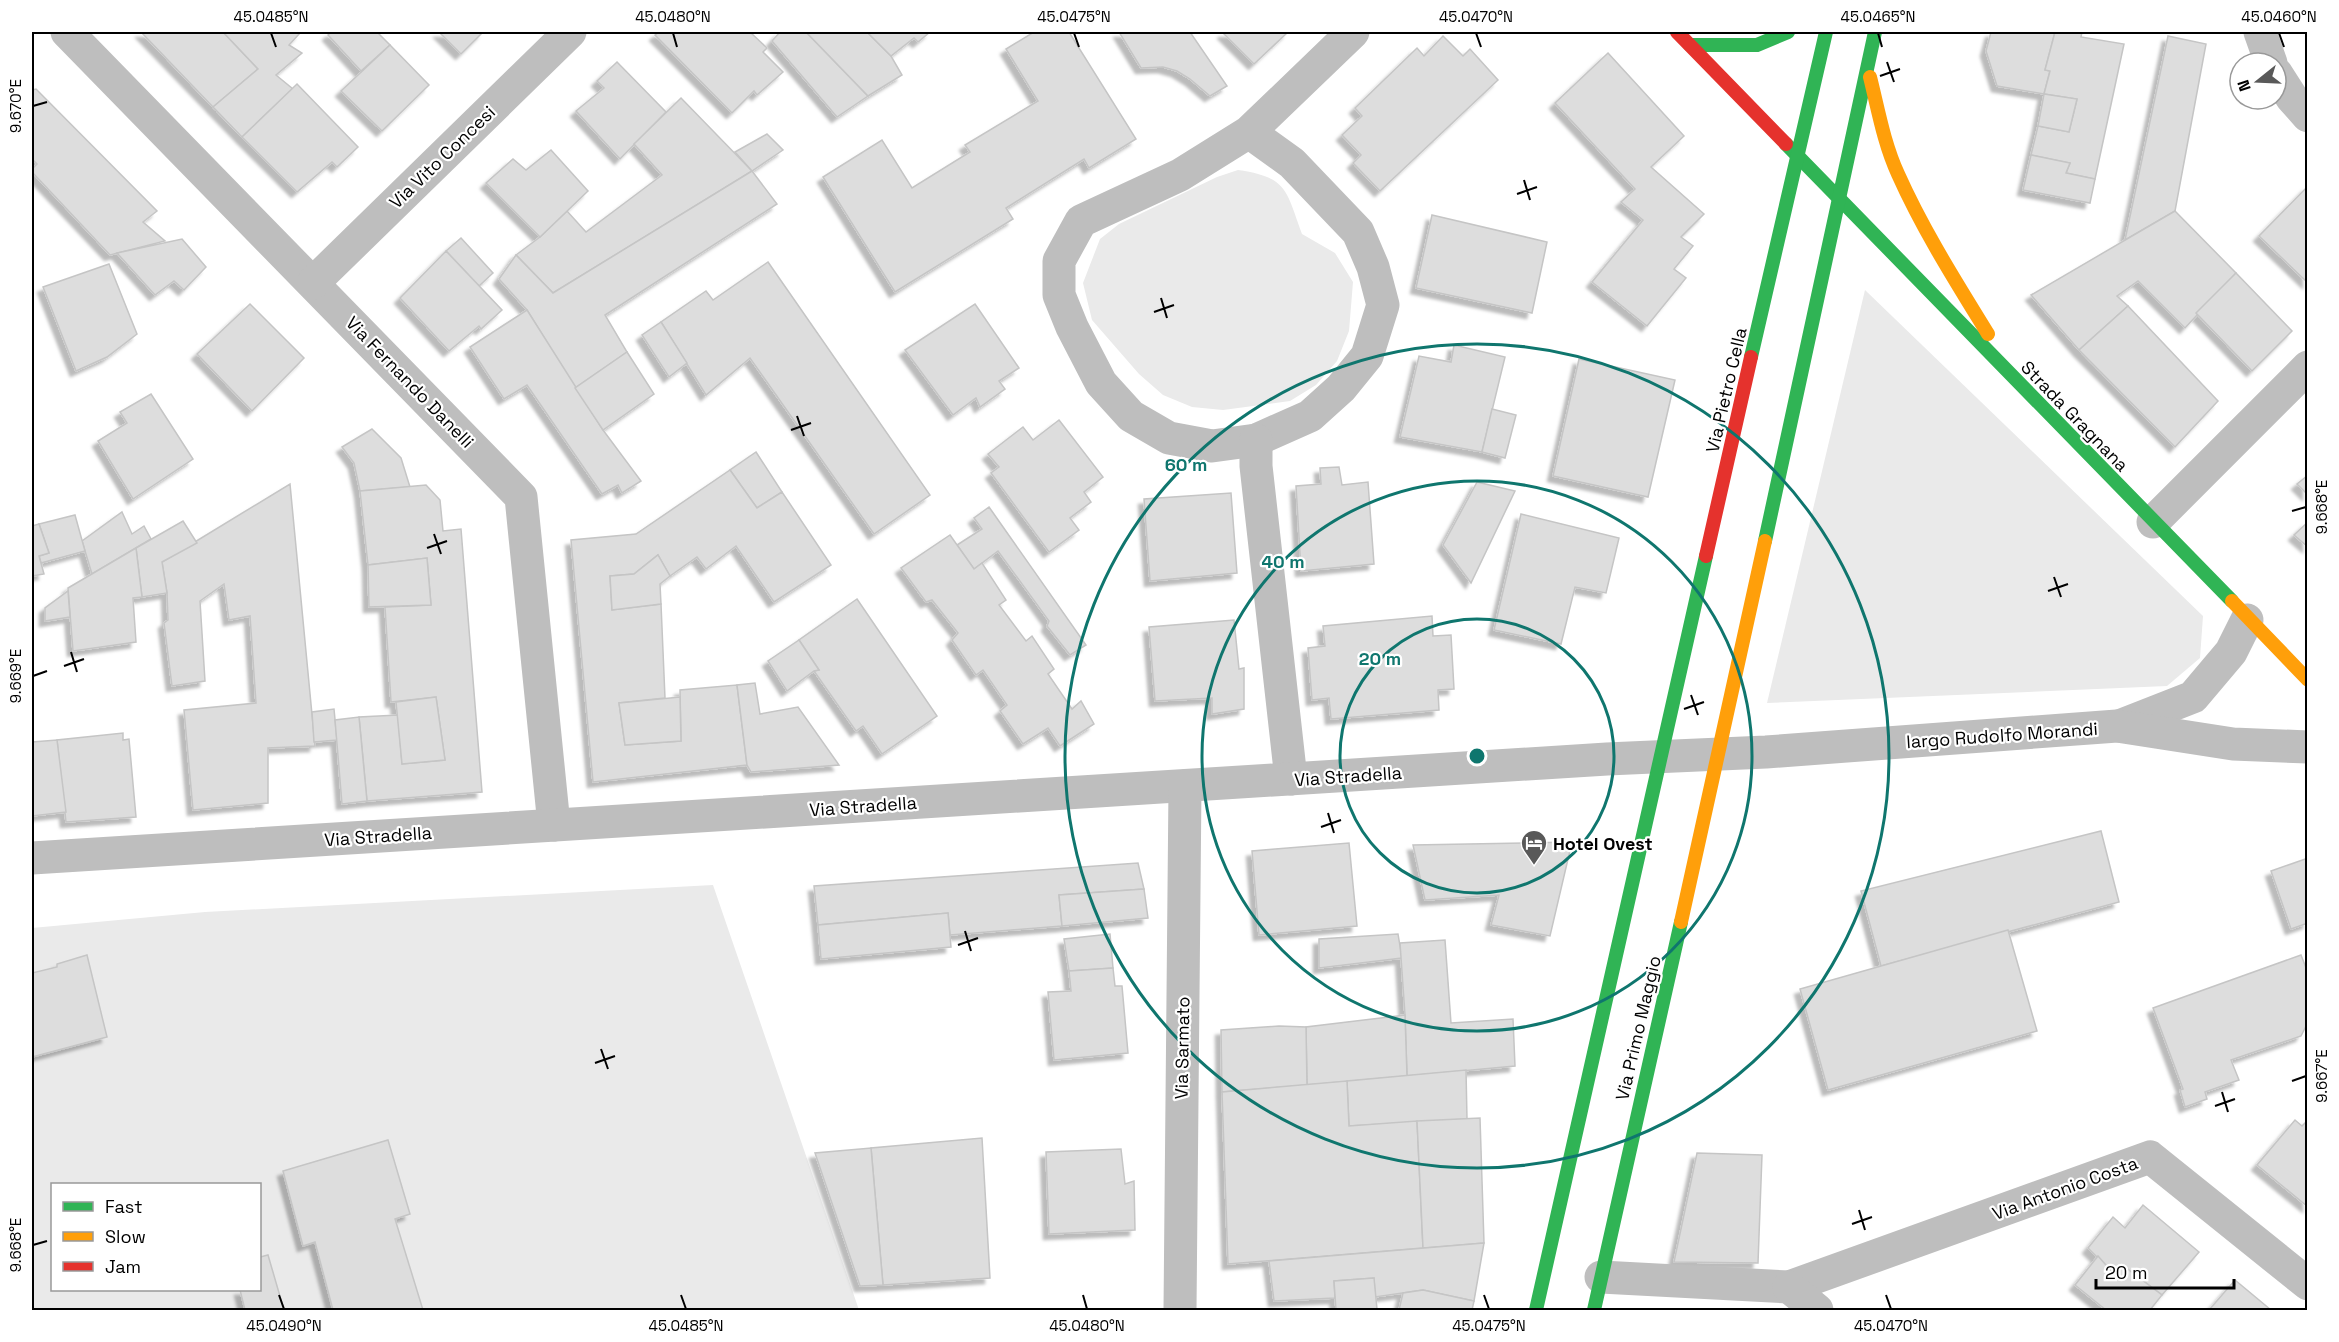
<svg xmlns="http://www.w3.org/2000/svg" width="2339" height="1342" viewBox="0 0 2339 1342" font-family="'Space Grotesk',sans-serif">
	<defs>
		<filter id="shadow"><feDropShadow dx="-5.5" dy="5.5" stdDeviation="1.5" flood-color="#0004"/></filter>
	</defs>
	<rect width="100%" height="100%" fill="#fff"/>
	<g fill="#eaeaea" fill-rule="evenodd">
		<path d="M1238,170C1288,177 1286,191 1302,234L1335,253L1353,282L1349,331L1337,361L1316,385L1290,401L1223,410L1192,407L1163,395L1139,374L1092,320L1083,283L1100,239L1119,224L1217,177Z"/>
		<path d="M1865,290L2203,616L2200,658L2167,686L1767,703Z"/>
		<path d="M713,885L859,1310H32V928L205,912ZM52,1184H260V1290H52Z"/>
	</g>
	<g fill="#ddd" stroke="#c5c5c5" stroke-width="1.5" filter="url(#shadow)">
		<path d="M141,32H223L258,69L213,107Z"/>
		<path d="M223,32H298L300,33L289,45L302,53L276,75L293,89L242,137L213,107L258,69Z"/>
		<path d="M331,32H377L390,45L361,71L328,35Z"/>
		<path d="M439,32H483L461,54Z"/>
		<path d="M659,32H750L767,48L763,52L783,72L757,95L754,91L732,113L655,35Z"/>
		<path d="M780,32H806L868,96L837,117L772,41Z"/>
		<path d="M806,32H867L891,56L902,75L868,96Z"/>
		<path d="M867,32H930L918,42L914,38L891,56Z"/>
		<path d="M1034,32H1069L1136,139L1089,168L1084,159L1006,208L1013,219L895,292L823,177L882,140L912,188L970,152L965,145L1038,101L1006,49Z"/>
		<path d="M1119,32H1190L1227,86L1210,96L1190,79L1177,71L1163,67L1141,68Z"/>
		<path d="M1225,32H1288L1254,64L1223,33Z"/>
		<path d="M1991,32H2055L2045,70L2050,71L2044,94L1997,86L1986,51Z"/>
		<path d="M2055,32H2082L2081,37L2124,44L2095,179L2066,173L2070,163L2031,155L2038,126L2069,132L2077,99L2044,94L2050,71L2045,70Z"/>
		<path d="M1443,36L1463,56L1470,49L1498,80L1380,191L1353,163L1361,155L1342,135L1362,116L1355,108L1417,48L1424,56Z"/>
		<path d="M2168,36L2206,44L2175,211L2125,240Z"/>
		<path d="M390,45L429,85L382,131L341,91Z"/>
		<path d="M1608,53L1684,136L1651,167L1704,214L1681,237L1693,246L1674,269L1686,278L1647,326L1592,282L1643,220L1621,202L1635,189L1555,103Z"/>
		<path d="M617,62L666,112L620,159L576,111L604,88L597,81Z"/>
		<path d="M297,84L358,147L337,167L332,162L297,192L242,137Z"/>
		<path d="M36,89L157,211L143,222L165,241L110,255L32,172V169L37,164L32,159V90Z"/>
		<path d="M2044,94L2077,99L2069,132L2038,126Z"/>
		<path d="M681,98L752,171L553,293L516,255L540,237L567,211L586,232L662,175L634,144Z"/>
		<path d="M767,134L783,150L752,171L735,152Z"/>
		<path d="M551,150L588,191L540,237L486,183L513,159L526,170Z"/>
		<path d="M2031,155L2070,163L2066,173L2095,179L2090,203L2023,190Z"/>
		<path d="M752,171L777,204L605,315L627,352L575,388L527,310L499,279L516,255L553,293Z"/>
		<path d="M2308,186V283L2259,236Z"/>
		<path d="M2175,211L2236,273L2185,328L2138,281L2117,296L2128,306L2079,350L2031,295Z"/>
		<path d="M1432,215L1547,242L1532,313L1416,288Z"/>
		<path d="M461,238L493,273L479,286L446,251Z"/>
		<path d="M182,239L206,267L184,290L174,281L155,295L117,253Z"/>
		<path d="M446,251L502,310L481,329L479,326L449,351L400,298Z"/>
		<path d="M768,262L930,495L874,534L750,358L706,395L661,322L706,291L713,300Z"/>
		<path d="M109,264L137,334L107,357L76,371L43,287Z"/>
		<path d="M2236,273L2292,331L2252,371L2196,313Z"/>
		<path d="M250,304L304,358L252,411L197,354Z"/>
		<path d="M975,304L1019,368L999,381L1005,389L980,407L976,398L953,415L905,350Z"/>
		<path d="M2128,306L2218,401L2175,447L2079,350Z"/>
		<path d="M527,310L603,430L641,481L622,493L618,485L602,494L527,385L504,399L470,347Z"/>
		<path d="M661,322L687,363L669,377L642,335Z"/>
		<path d="M1454,345L1505,357L1482,452L1400,437L1419,356L1451,362Z"/>
		<path d="M627,352L654,394L603,430L575,388Z"/>
		<path d="M1579,359L1675,380L1648,497L1553,476Z"/>
		<path d="M151,394L193,459L133,499L98,441L127,423L120,412Z"/>
		<path d="M1492,409L1516,415L1505,458L1482,452Z"/>
		<path d="M1059,420L1103,477L1084,492L1091,502L1070,518L1079,530L1049,552L991,473L999,467L988,454L1023,427L1033,440Z"/>
		<path d="M372,429L401,458L410,487L360,491L354,463L342,447Z"/>
		<path d="M756,452L782,492L757,508L730,470Z"/>
		<path d="M1339,467L1342,485L1368,482L1374,564L1301,571L1296,486L1321,484L1320,468Z"/>
		<path d="M730,470L757,508L782,492L831,565L774,602L736,546L706,569L697,557L670,576L658,555L634,574L610,576L612,610L661,604L665,698L619,703L625,745L681,741L680,690L737,685L747,765L593,782L571,540L636,534Z"/>
		<path d="M2308,475V495L2297,484Z"/>
		<path d="M1477,482L1515,491L1471,583L1443,545Z"/>
		<path d="M290,484L315,746L268,748V803L193,810L184,710L256,703L250,616L229,620L224,584L200,601L205,681L172,686L164,623L168,620L167,593L162,562Z"/>
		<path d="M426,485L440,500L443,531L461,529L482,792L367,801L359,717L398,715L402,764L445,760L436,697L391,702L385,607L431,605L427,558L368,565L360,491Z"/>
		<path d="M1231,493L1237,573L1150,581L1144,499Z"/>
		<path d="M989,507L1086,645L1070,655L1047,626L1049,621L998,551L974,569L957,545L982,529L974,518Z"/>
		<path d="M122,512L132,534L144,526L151,539L92,574L82,541Z"/>
		<path d="M1521,514L1619,538L1606,593L1575,587L1561,644L1494,630Z"/>
		<path d="M75,515L85,551L41,563L39,556L49,553L39,524Z"/>
		<path d="M183,521L197,543L162,562L167,593L142,597L136,548Z"/>
		<path d="M2308,522V547L2294,535Z"/>
		<path d="M39,524L49,553L39,556L44,574L32,576V526Z"/>
		<path d="M950,535L974,569L982,563L1006,600L999,605L1026,641L1032,636L1054,669L1048,674L1072,709L1081,701L1094,724L1060,746L1048,728L1023,744L1000,711L1007,705L983,670L976,675L952,640L958,633L932,600L926,602L901,568Z"/>
		<path d="M136,548L142,597L133,598L136,642L73,651L68,588Z"/>
		<path d="M658,555L670,576L660,584L661,604L612,610L610,576L634,574Z"/>
		<path d="M427,558L431,605L369,607L368,565Z"/>
		<path d="M68,591L70,617L45,621V608Z"/>
		<path d="M857,599L937,716L882,754L863,726L856,731L814,671L819,670L799,640Z"/>
		<path d="M1432,616L1433,636L1451,635L1454,689L1438,690L1439,710L1331,719L1329,698L1312,700L1308,648L1325,646L1323,626Z"/>
		<path d="M1234,620L1239,669L1244,668V709L1212,714V698L1155,701L1149,627Z"/>
		<path d="M799,640L819,670L814,671L787,691L768,661Z"/>
		<path d="M755,683L760,714L798,707L839,765L751,772L747,765L737,685Z"/>
		<path d="M436,697L445,760L402,764L396,702Z"/>
		<path d="M680,697L681,741L625,745L619,703Z"/>
		<path d="M334,709L337,740L314,742L312,712Z"/>
		<path d="M359,717L367,801L342,804L335,720Z"/>
		<path d="M123,733V740L129,739L136,817L66,822L57,740Z"/>
		<path d="M57,740L66,812L32,816V742Z"/>
		<path d="M2101,831L2119,902L1881,966L1861,891Z"/>
		<path d="M1572,842L1550,936L1491,925L1499,895L1425,900L1413,845Z"/>
		<path d="M1349,843L1357,926L1259,935L1252,851Z"/>
		<path d="M2308,858V923L2291,929L2271,871Z"/>
		<path d="M1138,863L1144,889L1059,895L1062,926L950,935L948,913L818,925L814,886Z"/>
		<path d="M1144,889L1148,918L1062,926L1059,895Z"/>
		<path d="M948,913L951,947L821,959L818,925Z"/>
		<path d="M2008,930L2037,1031L1828,1090L1800,989Z"/>
		<path d="M1110,934L1113,968L1069,971L1064,939Z"/>
		<path d="M1398,934L1402,958L1319,968V939Z"/>
		<path d="M1445,940L1451,1023L1513,1019L1515,1066L1407,1076L1405,1015L1400,943Z"/>
		<path d="M87,955L107,1037L32,1057V973L57,967V964Z"/>
		<path d="M2301,955L2308,973V1022L2301,1036L2231,1060L2239,1080L2205,1092L2207,1099L2185,1107L2180,1090L2183,1089L2153,1008Z"/>
		<path d="M1113,968L1115,986H1122L1128,1053L1054,1060L1048,992L1071,991L1069,971Z"/>
		<path d="M1405,1015L1407,1076L1307,1085L1306,1027Z"/>
		<path d="M1279,1026L1306,1027L1307,1085L1222,1092L1221,1030Z"/>
		<path d="M1466,1070L1467,1119L1349,1126L1347,1081Z"/>
		<path d="M1347,1081L1349,1126L1417,1121L1423,1248L1228,1264L1222,1092Z"/>
		<path d="M1480,1118L1484,1243L1423,1248L1417,1121Z"/>
		<path d="M2295,1120L2302,1126L2308,1120V1207L2257,1165Z"/>
		<path d="M982,1138L990,1278L883,1285L871,1148Z"/>
		<path d="M388,1140L410,1214L395,1219L423,1310H333L315,1242L303,1246L283,1171Z"/>
		<path d="M871,1148L883,1285L860,1286L815,1153Z"/>
		<path d="M1121,1149L1125,1184L1134,1181L1135,1230L1049,1234L1046,1152Z"/>
		<path d="M1697,1153L1762,1155L1758,1263L1674,1262Z"/>
		<path d="M2143,1205L2199,1252L2162,1295L2122,1265L2113,1273L2088,1248L2113,1217L2125,1228Z"/>
		<path d="M1484,1243L1474,1301L1423,1290L1375,1297L1374,1278L1334,1281L1335,1298L1274,1301L1269,1261Z"/>
		<path d="M268,1255L284,1310H245L240,1290H260V1257Z"/>
		<path d="M2098,1256L2113,1273L2122,1265L2162,1295L2150,1310H2106L2075,1285Z"/>
		<path d="M1374,1278L1377,1309L1336,1310L1334,1281Z"/>
		<path d="M2235,1280L2271,1310H2209Z"/>
		<path d="M1423,1290L1474,1301L1472,1310H1399L1403,1293Z"/>
	</g>
	<g fill="none" stroke-linecap="round" stroke-linejoin="round">
		<g stroke="#bebebe" stroke-width="33">
			<path d="M67,32L521,497L554,825"/>
			<path d="M2260,32L2271,63"/>
			<path d="M2276,73L2292,98L2308,116"/>
			<path d="M1249,132L1292,163L1358,232L1373,267L1383,305L1367,356L1341,388L1310,416L1256,440L1212,446L1169,438L1131,416L1101,383L1072,327L1059,295V261L1081,221L1180,175L1249,132L1353,32"/>
			<path d="M313,283L570,32"/>
			<path d="M1256,440V466L1291,779"/>
			<path d="M2153,522L2308,367"/>
			<path d="M2119,726L2193,697L2231,652L2247,620"/>
			<path d="M32,858L1607,759L1766,752L2117,726L2233,744L2308,747"/>
			<path d="M1601,1277L1789,1287L2150,1157L2308,1284"/>
			<path d="M1789,1287L1817,1310"/>
			<path d="M1180,1310L1185,786"/>
		</g>
		<g stroke="#30b455" stroke-width="14">
			<path d="M1690,45H1757L1788,32"/>
			<path d="M1786,144L2232,601"/>
			<path d="M1751,357L1826,32"/>
			<path d="M1765,541L1875,32"/>
			<path d="M1536,1310L1706,556"/>
			<path d="M1594,1310L1681,922"/>
		</g>
		<g stroke="#ff9f0a" stroke-width="14">
			<path d="M1870,77C1878,109 1884,144 1898,174C1923,230 1956,282 1988,334"/>
			<path d="M2232,601L2308,680"/>
			<path d="M1681,922L1765,541"/>
		</g>
		<g stroke="#e5322d" stroke-width="14">
			<path d="M1677,32L1786,144"/>
			<path d="M1706,556L1751,357"/>
		</g>
	</g>
	<path fill="none" stroke="#000" stroke-width="2" d="M271,33L276,47M673,33L677,47M1074,33L1079,47M1476,33L1481,47M1878,33L1882,47M2279,33L2284,47M1887,62L1894,82M1880,76L1900,69M33,106L47,102M1524,180L1530,200M1517,194L1537,187M1161,298L1167,318M1154,312L1174,305M797,416L804,436M791,430L811,423M2292,511L2306,507M434,534L441,554M427,548L447,541M2054,577L2061,597M2048,591L2068,584M71,652L77,672M64,666L84,659M33,676L47,671M1691,695L1698,715M1684,709L1704,702M1328,813L1334,833M1321,827L1341,820M965,931L971,951M958,945L978,938M601,1049L608,1069M595,1063L615,1056M2292,1081L2306,1076M2222,1092L2228,1112M2215,1106L2235,1099M1859,1210L1865,1230M1852,1224L1872,1217M33,1245L47,1241M279,1295L284,1309M681,1295L686,1309M1083,1295L1087,1309M1484,1295L1489,1309M1886,1295L1891,1309"/>
	<g fill="none" stroke="#0f766e" stroke-width="3">
		<circle cx="1477" cy="756" r="137"/>
		<circle cx="1477" cy="756" r="275"/>
		<circle cx="1477" cy="756" r="412"/>
	</g>
	<defs>
		<g id="hotel-pin" transform="scale(1.35)"><path d="M0 17L-7.5 6A9.5 9.5 0 1 1 7.5 6Z" fill="#595959" stroke="#fff"/><path d="M-6-4.5h1.5V1H6V5H4.5V3h-9V5H-6ZM-4 0a1.8 1.8 0 1 1 3.6 0ZM.5 0V-2.5h3Q6-2.5 6 0Z" fill="#fff"/></g>
	</defs>
	<g fill-rule="evenodd">
		<use href="#hotel-pin" x="1534" y="843"/>
	</g>
	<g text-anchor="middle" dominant-baseline="central" stroke-width="4.5" stroke-linejoin="round" paint-order="stroke">
		<g font-size="18" fill="#000" stroke="#fff">
			<text transform="translate(442 157) rotate(-44)">Via Vito Concesi</text>
			<text transform="translate(410 382) rotate(46)">Via Fernando Danelli</text>
			<text transform="translate(1726 390) rotate(-77)">Via Pietro Cella</text>
			<text transform="translate(2075 416) rotate(46)">Strada Gragnana</text>
			<text transform="translate(2002 735) rotate(-4)">largo Rudolfo Morandi</text>
			<text transform="translate(1348 776) rotate(-4)">Via Stradella</text>
			<text transform="translate(863 806) rotate(-4)">Via Stradella</text>
			<text transform="translate(378 836) rotate(-4)">Via Stradella</text>
			<text transform="translate(1638 1028) rotate(-77)">Via Primo Maggio</text>
			<text transform="translate(1182 1048) rotate(-89)">Via Sarmato</text>
			<text transform="translate(2065 1188) rotate(-20)">Via Antonio Costa</text>
		</g>
		<g font-size="18" font-weight="bold" fill="#000" stroke="#fff" text-anchor="start">
			<text x="1553" y="843">Hotel Ovest</text>
		</g>
	</g>
	<circle cx="1477" cy="756" r="9" fill="#0f766e" stroke="#fff" stroke-width="3"/>
	<g font-size="18" text-anchor="middle" font-weight="bold" fill="#0f766e" stroke="#fff" stroke-width="4.5" stroke-linejoin="round" paint-order="stroke">
		<text x="1186" y="471">60 m</text>
		<text x="1283" y="568">40 m</text>
		<text x="1380" y="665">20 m</text>
	</g>
	<rect width="2339" height="1342" fill="none" stroke="#ffffff" stroke-width="66"/>
	<rect x="51" y="1183" width="210" height="108" fill="#ffffff" stroke="#999999" stroke-width="1.5"/>
	<rect x="63" y="1202" width="30" height="9" fill="#30b455" stroke="#999999" stroke-width="1.5"/>
	<text x="105" y="1213" font-size="18" fill="#000000">Fast</text>
	<rect x="63" y="1232" width="30" height="9" fill="#ff9f0a" stroke="#999999" stroke-width="1.5"/>
	<text x="105" y="1243" font-size="18" fill="#000000">Slow</text>
	<rect x="63" y="1262" width="30" height="9" fill="#e5322d" stroke="#999999" stroke-width="1.5"/>
	<text x="105" y="1273" font-size="18" fill="#000000">Jam</text>
	<g transform="translate(2258 81) rotate(252)"><circle r="28" fill="#ffffff" stroke="#999999" stroke-width="1.5"/>
	<path d="M0-4.5L10 22L0 15L-10 22Z" fill="#595959"/>
	<text y="-9" font-size="16" font-weight="bold" text-anchor="middle" fill="#000000">N</text>
	</g>
	<path d="M2096 1279v9h138v-9" fill="none" stroke="#000000" stroke-width="3"/>
	<text x="2105" y="1279" font-size="18" fill="#000000" stroke="#ffffff" stroke-width="4.5" paint-order="stroke">20 m</text>
	<rect x="33" y="33" width="2273" height="1276" fill="none" stroke="#000" stroke-width="2"/>
	<g font-size="15" text-anchor="middle" fill="#000">
		<text x="271" y="22">45.0485°N</text>
		<text x="673" y="22">45.0480°N</text>
		<text x="1074" y="22">45.0475°N</text>
		<text x="1476" y="22">45.0470°N</text>
		<text x="1878" y="22">45.0465°N</text>
		<text x="2279" y="22">45.0460°N</text>
		<text transform="translate(16 106) rotate(-90)" y="5">9.670°E</text>
		<text transform="translate(2322 507) rotate(-90)" y="5">9.668°E</text>
		<text transform="translate(16 676) rotate(-90)" y="5">9.669°E</text>
		<text transform="translate(2322 1076) rotate(-90)" y="5">9.667°E</text>
		<text transform="translate(16 1245) rotate(-90)" y="5">9.668°E</text>
		<text x="284" y="1331">45.0490°N</text>
		<text x="686" y="1331">45.0485°N</text>
		<text x="1087" y="1331">45.0480°N</text>
		<text x="1489" y="1331">45.0475°N</text>
		<text x="1891" y="1331">45.0470°N</text>
	</g>
</svg>
